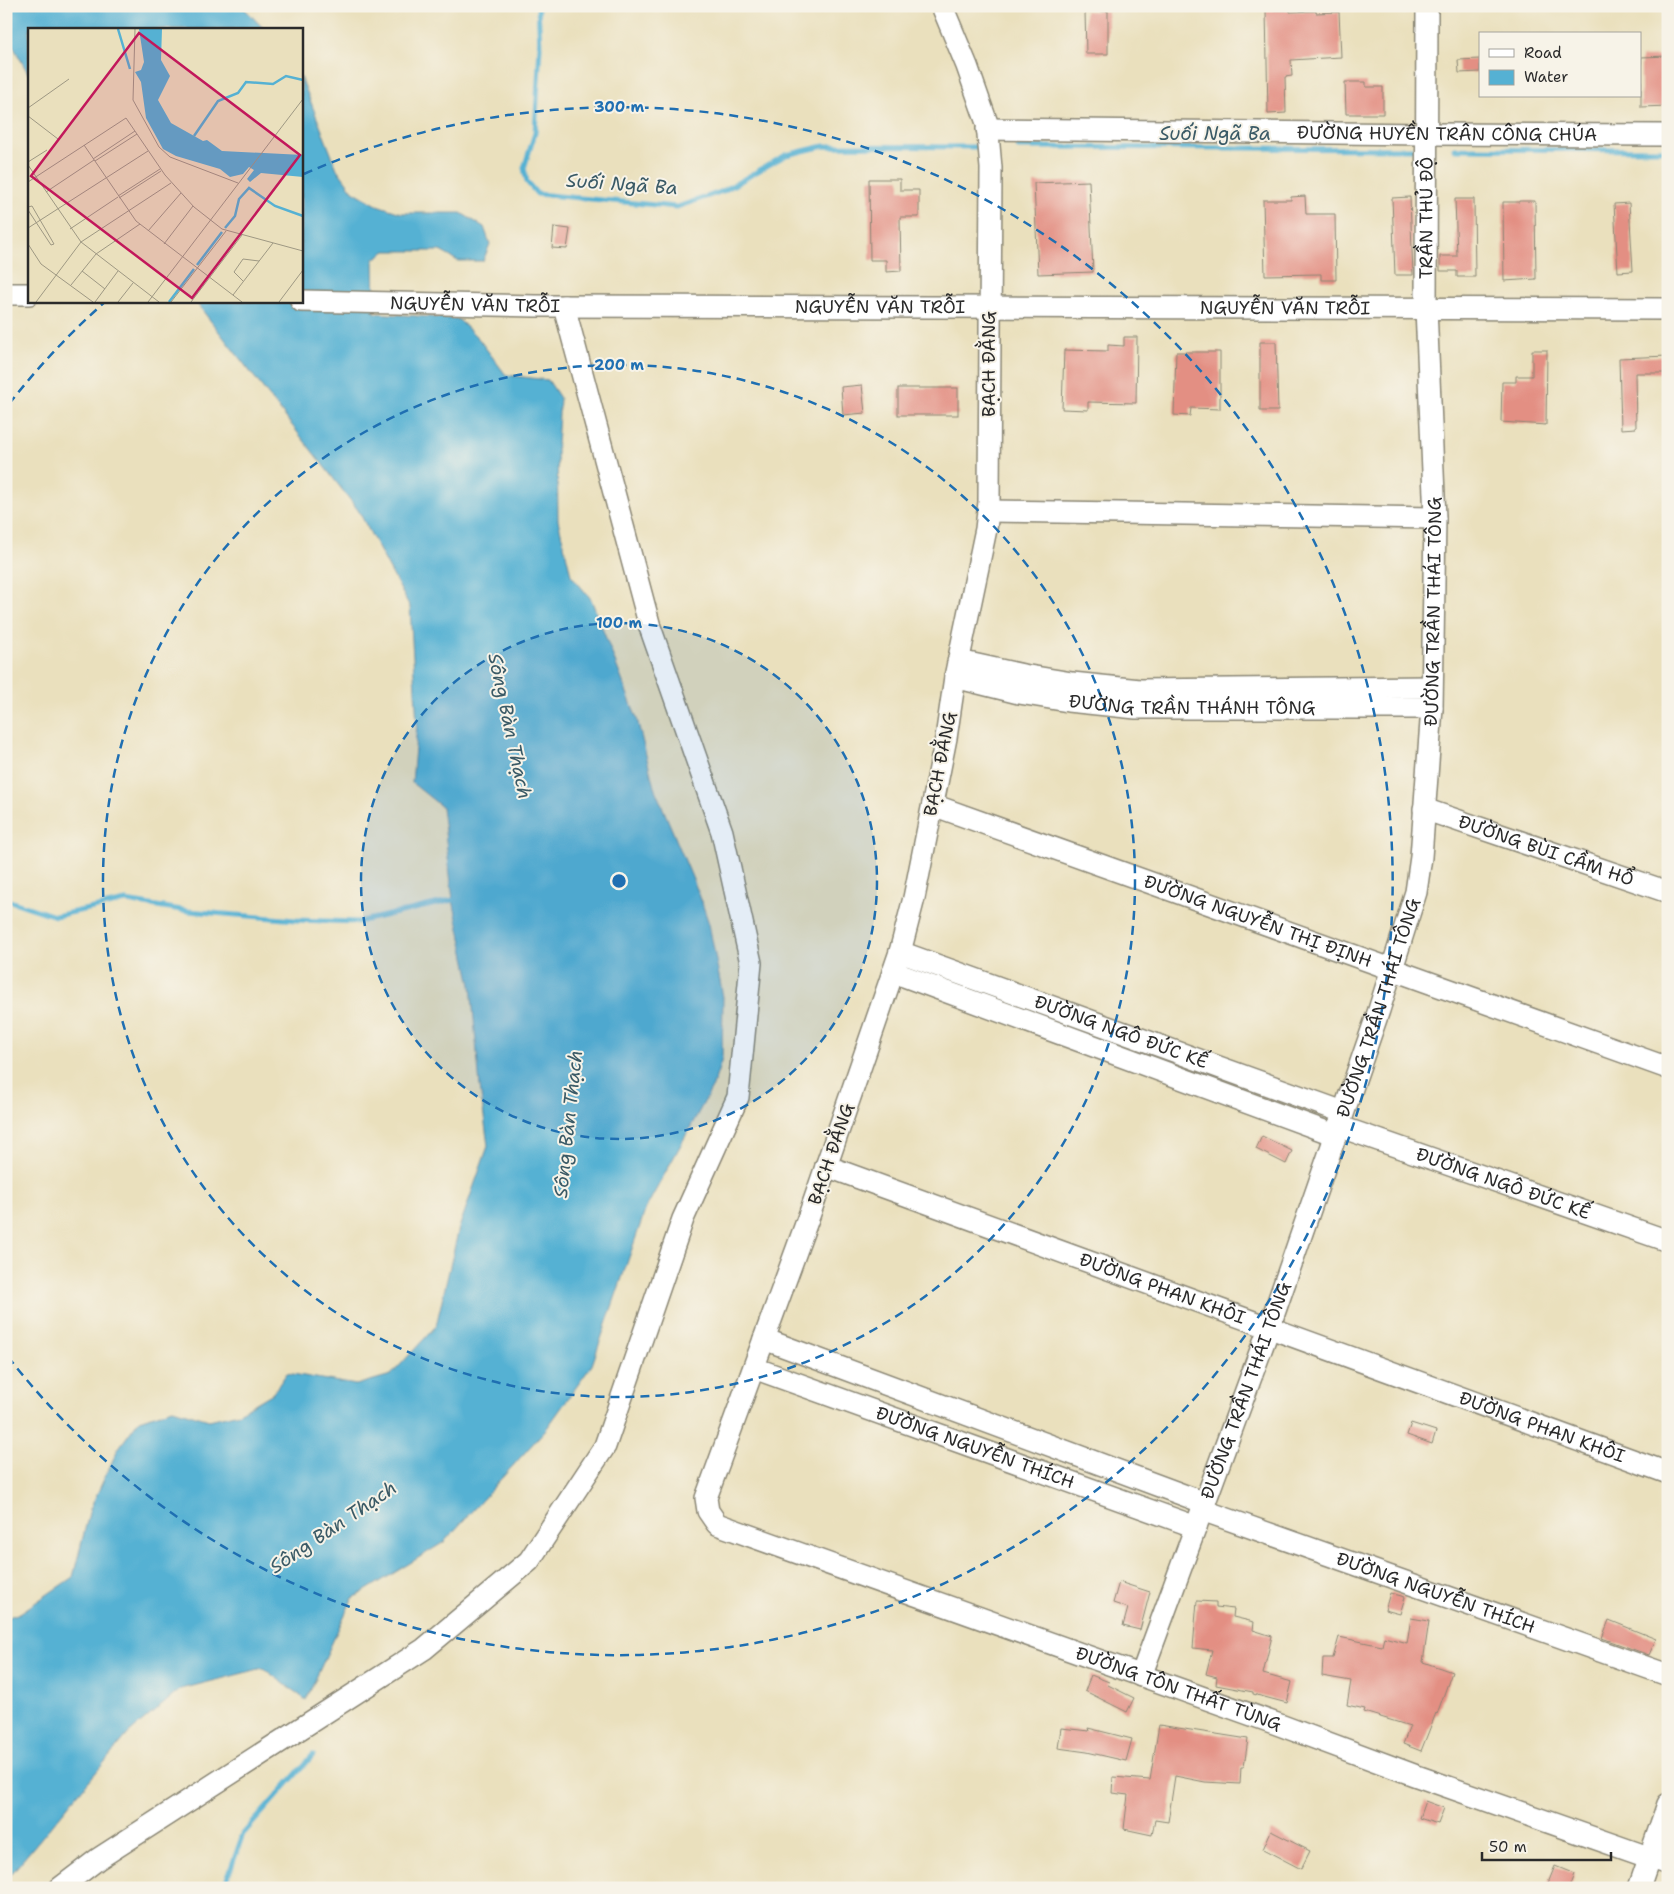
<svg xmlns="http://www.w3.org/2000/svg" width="1674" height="1894" viewBox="0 0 1674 1894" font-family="'Shantell Sans',sans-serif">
	<rect width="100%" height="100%" fill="#f7f3e8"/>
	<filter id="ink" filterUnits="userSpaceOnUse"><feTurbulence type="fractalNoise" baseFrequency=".02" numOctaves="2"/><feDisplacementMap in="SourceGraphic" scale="10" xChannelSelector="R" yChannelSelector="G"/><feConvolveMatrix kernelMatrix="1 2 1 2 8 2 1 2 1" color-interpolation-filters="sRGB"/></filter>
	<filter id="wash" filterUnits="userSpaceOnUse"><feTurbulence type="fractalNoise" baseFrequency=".0096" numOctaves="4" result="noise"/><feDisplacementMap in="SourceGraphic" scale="20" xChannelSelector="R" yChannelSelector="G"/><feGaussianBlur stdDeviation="1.12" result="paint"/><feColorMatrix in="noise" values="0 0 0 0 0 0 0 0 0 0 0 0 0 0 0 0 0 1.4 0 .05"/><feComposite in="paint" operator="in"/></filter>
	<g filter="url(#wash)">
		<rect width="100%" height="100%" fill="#eae0bd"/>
		<g fill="#55b1d3" stroke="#406e7f">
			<path d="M6,6H242L264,29H29V75L6,33Z"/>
			<path d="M301,77L337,169L353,191L377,205L401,213H461L484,227L490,244L483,261H458L440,251H386L374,259L375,313L458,319L478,338L506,375L548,380L560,398L557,445L558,520L571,575L591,599L637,719L654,787L699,894L709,924L723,997L722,1059L713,1086L646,1208L592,1365L547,1428L444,1542L352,1599L306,1700L263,1668L181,1689L128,1734L6,1880V1618L20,1613L73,1577L90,1509L118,1449L139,1420L173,1409L209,1420L239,1413L273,1393L287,1373L356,1385L391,1375L436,1326L459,1228L488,1146L480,1087L471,985L453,900L442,807L412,783L417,724L410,607L358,510L195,301H301Z"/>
		</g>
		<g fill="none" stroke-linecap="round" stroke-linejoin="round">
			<g stroke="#55b1d3" stroke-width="5">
				<path d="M538,6L540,47L535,133L524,168L527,182L537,194L677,207L723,191L786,155L824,146L977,147"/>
				<path d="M1018,147L1412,149"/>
				<path d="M1455,149L1668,150"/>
				<path d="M6,898L7,900L55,916L126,901L188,911L296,920L358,922L453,900"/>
				<path d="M224,1888L243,1834L313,1755"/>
			</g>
		</g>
		<g id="blocks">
			<g fill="#e38f83">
				<path d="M1266,10H1290V12L1316,11V13L1339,12L1341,57L1291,60L1292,76L1285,77L1286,113L1268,114Z"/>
				<path d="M1085,11H1108V54H1086Z"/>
				<path d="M1668,56V106L1641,107V57Z"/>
				<path d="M1480,59V72L1459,73L1458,60Z"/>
				<path d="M1345,82H1366V87H1383V114H1346Z"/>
				<path d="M869,179H900V190H919V217H900L901,271L886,272V260H870Z"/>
				<path d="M1089,181L1093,272L1038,274L1034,183Z"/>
				<path d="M1305,196L1306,214H1335L1336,280H1321V274L1265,275L1263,200H1291V197Z"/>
				<path d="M1410,197L1413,275H1395L1392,198Z"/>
				<path d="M1455,199H1474L1475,277H1457V271H1440V256H1457Z"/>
				<path d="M1519,201H1535L1536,279L1504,281L1503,202H1519Z"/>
				<path d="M1629,203L1633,271L1618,272L1614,204Z"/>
				<path d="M554,227L570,229L567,249L552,248Z"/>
				<path d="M1124,337H1137L1136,403L1088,402V410L1062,409L1064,350L1108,351V345L1124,346Z"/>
				<path d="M1260,342H1276L1278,411H1260Z"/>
				<path d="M1532,350H1547L1546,425L1501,422L1502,382H1516V376H1532Z"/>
				<path d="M1176,352H1220V409L1191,408L1190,416L1174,415Z"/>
				<path d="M1668,356V373H1635L1636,428L1621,429L1619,358Z"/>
				<path d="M862,385L865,413L843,415L841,387Z"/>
				<rect x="898" y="388" width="60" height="27"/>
				<path d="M1262,1136L1292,1151L1286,1164L1256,1149Z"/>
				<path d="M1411,1423L1436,1431L1432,1444L1407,1435Z"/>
				<path d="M1119,1582L1150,1592L1140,1630L1123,1626L1128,1608L1113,1603Z"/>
				<path d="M1390,1593L1405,1597L1400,1614L1385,1610Z"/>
				<path d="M1197,1601L1216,1602V1607L1234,1609L1233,1617L1254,1622L1253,1630L1272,1636L1263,1674L1292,1682L1287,1703L1253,1694V1692L1216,1685L1217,1677L1206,1674L1212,1650L1193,1648Z"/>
				<path d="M1411,1618L1429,1621L1423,1662L1452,1672L1437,1714L1436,1713L1421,1751L1403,1744L1410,1726L1364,1712L1365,1709L1347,1705L1351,1681L1322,1676L1323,1658H1333L1339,1637L1382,1646L1384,1637L1407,1643Z"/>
				<path d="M1609,1620L1656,1639L1649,1655L1602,1638Z"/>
				<path d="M1091,1675L1109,1682L1108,1685L1134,1698L1127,1712L1085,1691Z"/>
				<path d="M1159,1725L1248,1739L1244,1767H1241L1240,1784L1205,1782L1175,1776L1168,1822L1155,1820L1152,1835L1124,1829L1128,1795L1112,1793L1113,1777L1150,1780Z"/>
				<path d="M1061,1728L1089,1731L1088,1728L1132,1739L1126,1761L1087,1752L1058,1748Z"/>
				<path d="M1425,1801L1444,1808L1438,1824L1419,1818Z"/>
				<path d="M1271,1831L1310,1851L1301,1869L1263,1849Z"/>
				<path d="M1555,1866L1575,1874L1570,1888H1546Z"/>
			</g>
		</g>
	</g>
	<g filter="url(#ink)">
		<use href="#blocks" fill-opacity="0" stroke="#8a8674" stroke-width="1"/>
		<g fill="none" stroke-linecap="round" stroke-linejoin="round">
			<g stroke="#8a8674" stroke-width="24">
				<g id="minor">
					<path id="s1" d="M942,6L967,66L987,123L991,168L989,502L986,529L955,677L946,738L914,898L900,952L810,1213L706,1498L708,1511L717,1524L1277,1724L1414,1775L1668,1864"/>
					<path id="s2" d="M987,129L1426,134L1668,135"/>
					<path d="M6,294H29"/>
					<path id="s3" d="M301,301L535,306L1668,309"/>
					<path d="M988,511L1435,518"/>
					<path d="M959,661L1023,675L1072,683L1140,690L1431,687"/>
					<path id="s4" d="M955,677L1019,693L1068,701L1136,708H1432"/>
					<path id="s5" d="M933,805L1668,1068"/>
					<path id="s6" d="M1424,809L1668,892"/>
					<path id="s7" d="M900,952L1343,1112"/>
					<path d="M893,972L1335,1135"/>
					<path id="s8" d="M1338,1126L1668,1241"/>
					<path id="s9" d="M826,1166L1668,1473"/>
					<path d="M764,1339L1205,1503"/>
					<path id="s10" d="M754,1368L1196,1527"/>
					<path id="s11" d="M1202,1510L1668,1675"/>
					<path id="s12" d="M1141,1676L1269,1328L1379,1010L1416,892L1421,857L1432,708L1435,518L1426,308L1427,6"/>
					<path d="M60,1888L98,1859L424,1649L529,1561L605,1446L683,1219L738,1097L751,963L722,832L650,627L564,306"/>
					<path d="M1639,1888L1668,1804"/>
				</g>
			</g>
			<use href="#minor" stroke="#fff" stroke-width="21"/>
		</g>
	</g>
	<circle cx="619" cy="881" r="258" fill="#1f6fb2" fill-opacity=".12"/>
	<g fill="none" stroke="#1f6fb2" stroke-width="2.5" stroke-dasharray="9 6">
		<circle cx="619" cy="881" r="258"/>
		<circle cx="619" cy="881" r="516"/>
		<path d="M9 404A774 774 0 0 1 106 301M304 174A774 774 0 1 1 9 1358"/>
	</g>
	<g text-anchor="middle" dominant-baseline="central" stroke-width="4" stroke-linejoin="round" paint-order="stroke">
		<g font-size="18" fill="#2b2b2b" stroke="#f7f3e8">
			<text stroke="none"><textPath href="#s2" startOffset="460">ĐƯỜNG HUYỀN TRÂN CÔNG CHÚA</textPath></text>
			<text stroke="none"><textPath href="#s12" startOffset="1506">TRẦN THỦ ĐỘ</textPath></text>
			<text stroke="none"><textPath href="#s3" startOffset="174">NGUYỄN VĂN TRỖI</textPath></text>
			<text stroke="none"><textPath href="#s3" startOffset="579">NGUYỄN VĂN TRỖI</textPath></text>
			<text stroke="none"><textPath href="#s3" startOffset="984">NGUYỄN VĂN TRỖI</textPath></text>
			<text transform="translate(989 364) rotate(-90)">BẠCH ĐẰNG</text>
			<text stroke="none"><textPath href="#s12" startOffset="1112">ĐƯỜNG TRẦN THÁI TÔNG</textPath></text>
			<text stroke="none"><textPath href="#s4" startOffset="240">ĐƯỜNG TRẦN THÁNH TÔNG</textPath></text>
			<text transform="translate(940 764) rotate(-79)">BẠCH ĐẰNG</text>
			<text stroke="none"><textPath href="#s6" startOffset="129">ĐƯỜNG BÙI CẦM HỔ</textPath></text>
			<text stroke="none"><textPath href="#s5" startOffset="345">ĐƯỜNG NGUYỄN THỊ ĐỊNH</textPath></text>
			<text stroke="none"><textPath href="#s12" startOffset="709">ĐƯỜNG TRẦN THÁI TÔNG</textPath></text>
			<text stroke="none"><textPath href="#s7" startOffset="235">ĐƯỜNG NGÔ ĐỨC KẾ</textPath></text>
			<text transform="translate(831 1154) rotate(-71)">BẠCH ĐẰNG</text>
			<text stroke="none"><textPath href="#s8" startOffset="175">ĐƯỜNG NGÔ ĐỨC KẾ</textPath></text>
			<text stroke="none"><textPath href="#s9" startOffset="358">ĐƯỜNG PHAN KHÔI</textPath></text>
			<text stroke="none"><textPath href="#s12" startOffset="304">ĐƯỜNG TRẦN THÁI TÔNG</textPath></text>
			<text stroke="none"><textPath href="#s9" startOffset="762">ĐƯỜNG PHAN KHÔI</textPath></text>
			<text stroke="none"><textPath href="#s10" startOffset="235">ĐƯỜNG NGUYỄN THÍCH</textPath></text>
			<text stroke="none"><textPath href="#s11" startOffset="248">ĐƯỜNG NGUYỄN THÍCH</textPath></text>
			<text stroke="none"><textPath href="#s1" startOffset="2062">ĐƯỜNG TÔN THẤT TÙNG</textPath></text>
		</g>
		<g font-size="19" font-style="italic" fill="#3a5a66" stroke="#f7f3e8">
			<text x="1215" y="133">Suối Ngã Ba</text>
			<text transform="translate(622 184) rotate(4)">Suối Ngã Ba</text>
			<text transform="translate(510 726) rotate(78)">Sông Bàn Thạch</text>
			<text transform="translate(568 1124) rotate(-84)">Sông Bàn Thạch</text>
			<text transform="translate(333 1527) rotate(-34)">Sông Bàn Thạch</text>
		</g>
	</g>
	<g transform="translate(28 28)">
		<rect width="275" height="275" fill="#eae0bd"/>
		<path d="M111,1H134L133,32L142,48L130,72L143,95L175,113L179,112L194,123L275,127V149L233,145L222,154L219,151L226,142L221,139L215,146L202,149L192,141L148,128L135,121L118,90L113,54L107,44L113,42L116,34Z" fill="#55b1d3"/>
		<path fill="none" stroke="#55b1d3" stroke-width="2.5" d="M90,1L102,41M166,108L190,73L210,65L218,54L245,56L258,48L275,52M197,200L207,188L211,171L221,160L247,178L275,188M169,237L194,204M141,274L166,241"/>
		<path fill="none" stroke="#9e9883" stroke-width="1" d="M107,1L105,72L131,119L142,129L210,155M0,80L41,51M0,88L30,111M56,117L108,193L214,274M65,131L107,103M67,133L109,106M0,134L19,122M0,137L53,214L131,274M0,154L98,90L137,147L166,179L194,201L275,223M18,164L66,132M90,168L132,141M91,170L133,143M0,179L4,178L26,216L23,217L0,182M0,200L120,123M42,201L90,169M120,203L153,165M0,216L13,236L65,274M136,216L165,178M54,243L77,261M215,253L206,244L215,231L231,233M43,257L68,226L112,196M205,267L245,215M8,274L53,214L143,155M67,274L90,243M90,274L105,255M120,274L275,71M143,274L198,203M163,274L214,207M251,274L275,242"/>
		<path fill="#c2185b" fill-opacity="0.15" stroke="#c2185b" stroke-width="2.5" d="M111,5L272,127L164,270L3,148Z"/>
		<rect width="275" height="275" fill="none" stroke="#2b2b2b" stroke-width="2.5"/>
	</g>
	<circle cx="619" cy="881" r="8" fill="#1f6fb2" stroke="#f7f3e8" stroke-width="2.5"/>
	<g font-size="15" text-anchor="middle" font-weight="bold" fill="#1f6fb2" stroke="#f7f3e8" stroke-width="4" stroke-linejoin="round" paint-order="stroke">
		<text x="619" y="112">300 m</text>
		<text x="619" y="370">200 m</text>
		<text x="619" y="628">100 m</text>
	</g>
	<rect width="1674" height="1894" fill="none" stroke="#f7f3e8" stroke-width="25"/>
	<rect x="1479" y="32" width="162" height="65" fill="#f7f3e8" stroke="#a5a39c"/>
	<rect x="1489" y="49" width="25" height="8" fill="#ffffff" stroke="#a5a39c"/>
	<text x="1524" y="58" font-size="15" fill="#2b2b2b">Road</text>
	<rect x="1489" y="70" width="25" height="15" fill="#55b1d3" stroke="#a5a39c"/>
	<text x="1524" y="82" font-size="15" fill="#2b2b2b">Water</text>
	<path d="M1482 1852v8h129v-8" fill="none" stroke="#2b2b2b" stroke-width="2.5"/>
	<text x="1489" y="1852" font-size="15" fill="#2b2b2b" stroke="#f7f3e8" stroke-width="4" paint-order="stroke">50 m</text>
</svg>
